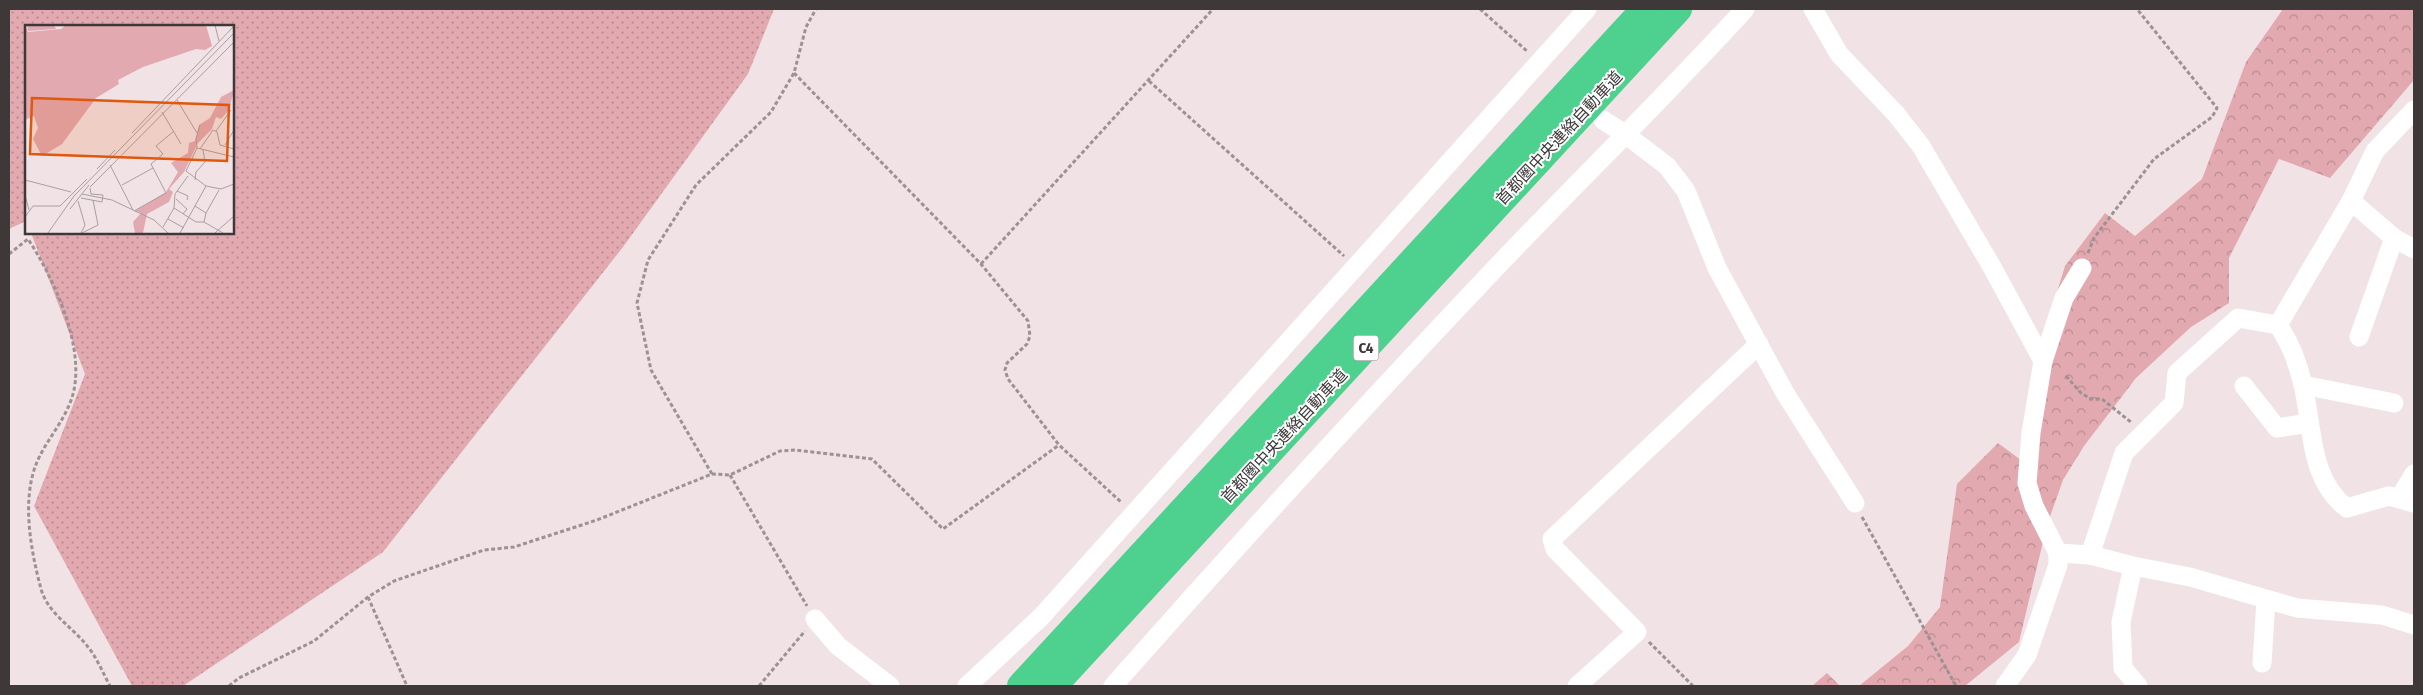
<svg xmlns="http://www.w3.org/2000/svg" width="2423" height="695" viewBox="0 0 2423 695" font-family="'Fira Sans Condensed','Noto Sans JP',sans-serif">
	<defs>
		<pattern id="grass-dots" width="8" height="8" patternUnits="userSpaceOnUse" patternTransform="scale(1.25)"><rect width="8" height="8" fill="#e2a9b0"/><path d="M2 2h.1M6 6h.1" fill="none" stroke="#b98b90" stroke-width="1.8" stroke-linecap="round"/></pattern>
		<pattern id="forest-crowns" width="20" height="18" patternUnits="userSpaceOnUse" patternTransform="scale(1.25)"><rect width="20" height="18" fill="#e2a9b0"/><path d="M2 6a3 3 0 1 1 6 0M12 15a3 3 0 1 1 6 0" fill="none" stroke="#b98b90"/></pattern>
	</defs>
	<rect width="100%" height="100%" fill="#f1e3e5"/>
	<path fill="url(#grass-dots)" d="M9,9H774L748,74L623,247L383,552L183,686H132L34,506L85,374L31,233L232,232V26H26V221L9,229Z"/>
	<g fill="url(#forest-crowns)">
		<path d="M2283,9H2414V80L2330,178L2279,159L2229,258V303L2191,327L2136,378L2084,446L2063,480L2047,525L2019,642L1965,686H1859L1908,646L1940,607L1957,484L1998,443L2033,469L2034,366L2065,266L2105,213L2135,236L2202,179L2246,62Z"/>
		<path d="M1827,673L1840,686H1812Z"/>
	</g>
	<g fill="none" stroke-linecap="round" stroke-linejoin="round">
		<g stroke="#9c9193" stroke-width="3" stroke-dasharray="4 2.5" stroke-linecap="butt">
			<path d="M1480,9L1528,52"/>
			<path d="M794,73L981,264L1028,321L1030,336L1027,344L1007,363L1005,370L1008,379L1059,445L1121,502"/>
			<path d="M1149,81L1344,256"/>
			<path d="M2088,253L2094,238L2154,159L2212,117L2217,108L2137,9"/>
			<path d="M9,254L28,239C53,277 81,338 75,384C71,415 48,436 37,462C21,500 31,551 41,589C48,614 73,627 88,647C97,658 103,673 110,686"/>
			<path d="M981,264L1213,9"/>
			<path d="M2066,376L2081,393L2091,399H2102L2132,423"/>
			<path d="M712,474L651,370L637,303L648,260L696,185L771,112L794,73L806,27L816,9"/>
			<path d="M730,475L807,606"/>
			<path d="M1862,517L1956,686"/>
			<path d="M368,597L407,686"/>
			<path d="M1649,642L1693,686"/>
			<path d="M229,686L239,678L314,641L368,597L394,581L484,550L514,547L597,520L712,474L730,475L780,451L795,450L872,459L943,529L1059,445"/>
			<path d="M759,686L805,631"/>
		</g>
		<g stroke="#fff" stroke-width="19">
			<path d="M1813,9L1839,54L1896,114L1921,146L1992,267L2043,361"/>
			<path d="M1603,120L1625,134L1667,166L1686,191L1717,268L1785,393L1855,503"/>
			<path d="M2351,201L2394,238L2414,249"/>
			<path d="M2082,268L2064,298L2043,361L2031,433L2027,483L2034,506L2058,553L2090,555L2133,566L2190,577L2297,608L2382,615L2414,625"/>
			<path d="M2278,325L2351,201L2375,151L2414,110"/>
			<path d="M2359,337L2394,238"/>
			<path d="M2303,385L2394,403"/>
			<path d="M2244,386L2277,428L2309,423"/>
			<path d="M2400,497L2414,474"/>
			<path d="M2090,555L2124,453L2174,403L2177,373L2238,318L2278,325C2291,344 2298,363 2303,385C2313,427 2309,480 2347,508L2389,496L2414,503"/>
			<path d="M2133,566L2121,622L2123,668L2138,686"/>
			<path d="M815,619L838,646L890,686"/>
			<path d="M2262,663L2266,600"/>
			<path d="M967,686L1041,617L1587,9"/>
			<path d="M1113,686C1235,548 1360,411 1487,277C1572,187 1662,100 1745,9"/>
			<path d="M1577,686L1637,632L1555,549L1552,539L1759,344"/>
			<path d="M2005,686L2027,655L2058,565V553"/>
		</g>
		<g stroke="#4ed08e" stroke-width="28">
			<path d="M1021,686L1645,9"/>
			<path d="M1053,686L1678,9"/>
		</g>
	</g>
	<g text-anchor="middle" dominant-baseline="central" stroke-width="4" stroke-linejoin="round" paint-order="stroke">
		<rect fill="#fff" stroke="#787474" stroke-width="1" x="1353.5" y="335.5" width="25" height="25" rx="4"/>
		<g font-size="15" font-weight="bold" fill="#3e3839">
			<text x="1366" y="348">C4</text>
		</g>
		<g font-size="16" fill="#3e3839" stroke="#fff">
			<text transform="translate(1559 138) rotate(-47)">首都圏中央連絡自動車道</text>
			<text transform="translate(1284 436) rotate(-47)">首都圏中央連絡自動車道</text>
		</g>
	</g>
	<g transform="translate(25 25)">
		<rect width="209" height="209" fill="#f1e3e5"/>
		<path d="M0,0L3,7L36,4L41,0H181L187,21L180,25L171,24L118,42L93,55L94,59L71,73L37,119L17,131L8,114L13,103L9,91L0,95Z" fill="#e2a9b0"/>
		<path d="M2,0H29L31,4L3,6ZM209,65L204,85L196,94L191,92L187,104L173,118L159,147L144,164L148,167L144,177L122,189L118,208H110L108,197L116,188L110,186L141,167L153,147L146,138L163,128L164,118L170,116L174,100L185,93L196,72Z" fill="#e2a9b0"/>
		<path fill="none" stroke="#a99fa0" stroke-width="1" d="M190,0L194,16M152,75L172,108M137,87L156,119M175,100L171,114L172,123L209,132M191,106L206,85M107,108L209,1M200,120L209,105M172,123L161,146L181,161M175,124L188,105L192,107L195,120L209,124M85,140L108,185L129,195L143,208M72,144L90,125M0,155L46,167M170,155L171,147L180,137L178,125M97,160L128,143M65,162L209,17M152,166L163,171L162,175M57,169L87,175L108,185M0,170L4,185M56,173L77,177L78,170L66,169L65,163M151,174L162,184L158,189M53,176L60,200L56,208M170,181L181,188L179,197L198,208M149,183L150,169L163,151M45,184L64,160M109,186L141,168L126,139L138,129L131,121L149,106M181,188L194,165M0,192L8,181H35L62,154M143,194L159,203M138,202L149,183L171,197H179M23,208L49,171L209,8M57,208L73,200L68,175M155,208L181,161L196,164L209,159M190,208L209,191"/>
		<path fill="#e0570e" fill-opacity="0.15" stroke="#e0570e" stroke-width="2.5" d="M7,73L204,80L202,136L5,129Z"/>
		<rect width="209" height="209" fill="none" stroke="#3e3839" stroke-width="2.5"/>
	</g>
	<rect width="2423" height="695" fill="none" stroke="#3e3839" stroke-width="20"/>
</svg>
